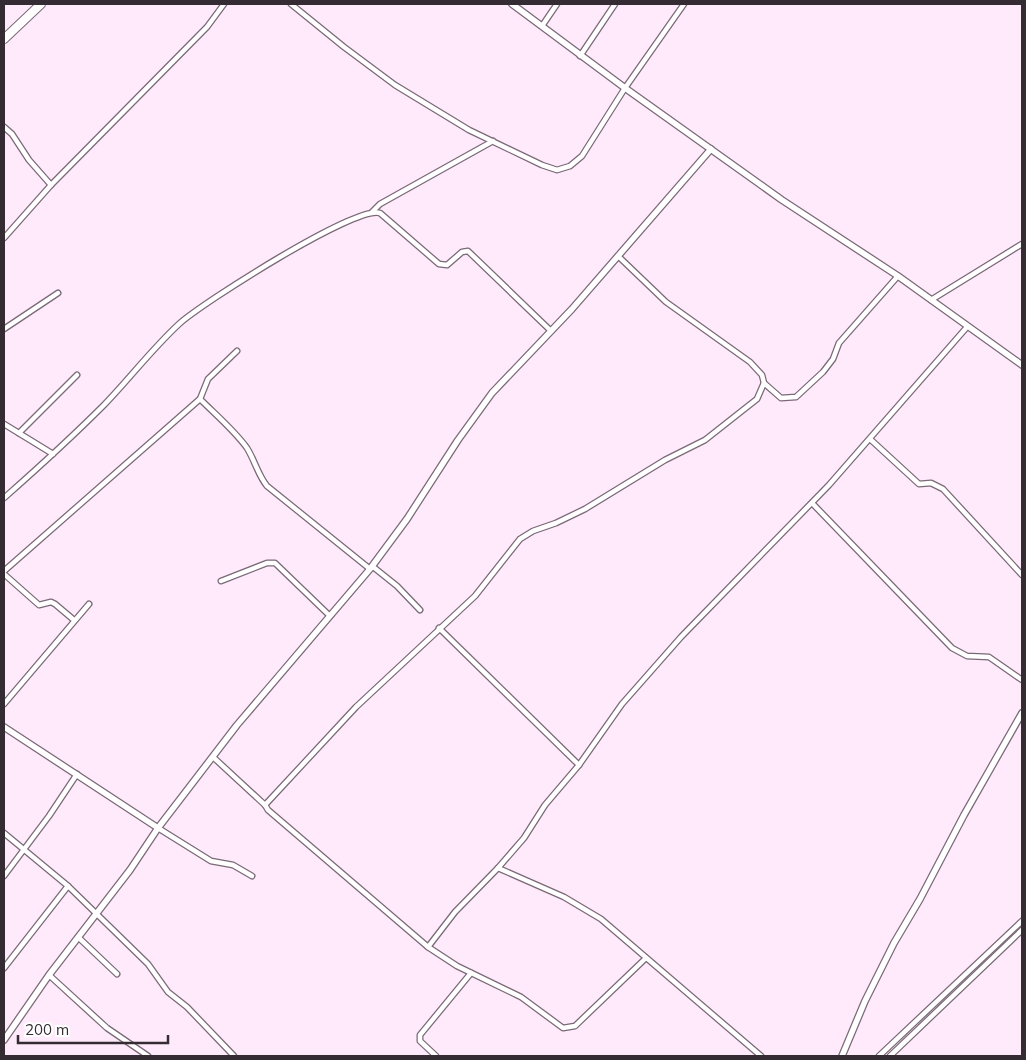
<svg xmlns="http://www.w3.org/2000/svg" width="1026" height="1060" viewBox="0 0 1026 1060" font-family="Mulish,sans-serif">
	<rect width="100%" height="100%" fill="#feeafa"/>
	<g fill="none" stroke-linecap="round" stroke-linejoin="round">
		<g stroke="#7a6977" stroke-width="7">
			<g id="minor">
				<path d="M291,4L344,47L395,85L469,130L542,165L557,170L570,166L582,156L625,88L684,4"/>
				<path d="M542,26L557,4"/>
				<path d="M580,56L615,4"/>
				<path d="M4,127L12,134L29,160L51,185"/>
				<path d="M372,212L380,204L493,141"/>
				<path d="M4,238L51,185L207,27L224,4"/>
				<path d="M618,256L666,302L750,362L762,375L764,383L757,399L705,440L665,460L585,509L556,523L533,531L520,539L475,596L356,707L265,805L268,810L428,947L455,912L498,868L564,897L601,919L761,1056"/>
				<path d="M931,300L1022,244"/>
				<path d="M4,329L58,293"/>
				<path d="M764,383L781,398L796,397L823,372L833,359L839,343L898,276"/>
				<path d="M200,399C216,415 234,430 247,448C255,461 258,475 267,486L370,569"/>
				<path d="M4,424L53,454"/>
				<path d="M19,433L77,375"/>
				<path d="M870,439L919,484L931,483L943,489L1022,575"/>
				<path d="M4,498C38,468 72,437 104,405C130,378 152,349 179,324C202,303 356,205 380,213L439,264L447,265L462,252L468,251L550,330"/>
				<path d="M812,503L952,648L967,656L989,657L1022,680"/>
				<path d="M372,566L397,586L420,610"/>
				<path d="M4,571L200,399L208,379L237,351"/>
				<path d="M4,574L39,605L51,602L55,604L74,620"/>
				<path d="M221,581L267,563H275L330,616"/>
				<path d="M439,628L579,765"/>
				<path d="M4,704L89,604"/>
				<path d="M213,757L265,805"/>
				<path d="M158,828L211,861L233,865L252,876"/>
				<path d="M4,833L68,886L148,964L168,992L187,1007L234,1056"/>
				<path d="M498,868L524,838L545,805L579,765L622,704L681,637L829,485L967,327"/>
				<path d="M4,876L49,816L77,774"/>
				<path d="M78,937L117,974"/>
				<path d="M428,947L457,966L521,997L563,1028L575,1026L646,958"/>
				<path d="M4,968L68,886"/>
				<path d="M49,975L107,1028L148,1056"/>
				<path d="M436,1056L420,1041V1035L471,973"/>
				<path d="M879,1056L1022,921"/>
				<path d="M890,1056L1022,930"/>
			</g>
		</g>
		<g stroke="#7a6977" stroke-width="8">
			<g id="tertiary">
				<path d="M512,4L625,88L782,200L898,276L1022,365"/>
				<path d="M4,727L158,828"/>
				<path d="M4,1040L49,975L130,870L158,828L237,725L370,569L407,519L458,440L492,393L572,309L711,149"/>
				<path d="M842,1056L865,1001L894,943L920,899L964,815L1022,713"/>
			</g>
		</g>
		<g stroke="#7a6977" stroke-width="10">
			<path id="trunk" d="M4,39L41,4"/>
		</g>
		<use href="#minor" stroke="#fff" stroke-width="4.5"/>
		<use href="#tertiary" stroke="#fff" stroke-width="5.5"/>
		<use href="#trunk" stroke="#fff" stroke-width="8"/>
	</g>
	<rect width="1026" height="1060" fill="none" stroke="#342c32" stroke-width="10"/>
	<path d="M18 1035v8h150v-8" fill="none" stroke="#342c32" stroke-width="2.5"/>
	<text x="25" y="1035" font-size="15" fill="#342c32" stroke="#ffffff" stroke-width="4" paint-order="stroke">200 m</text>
</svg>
